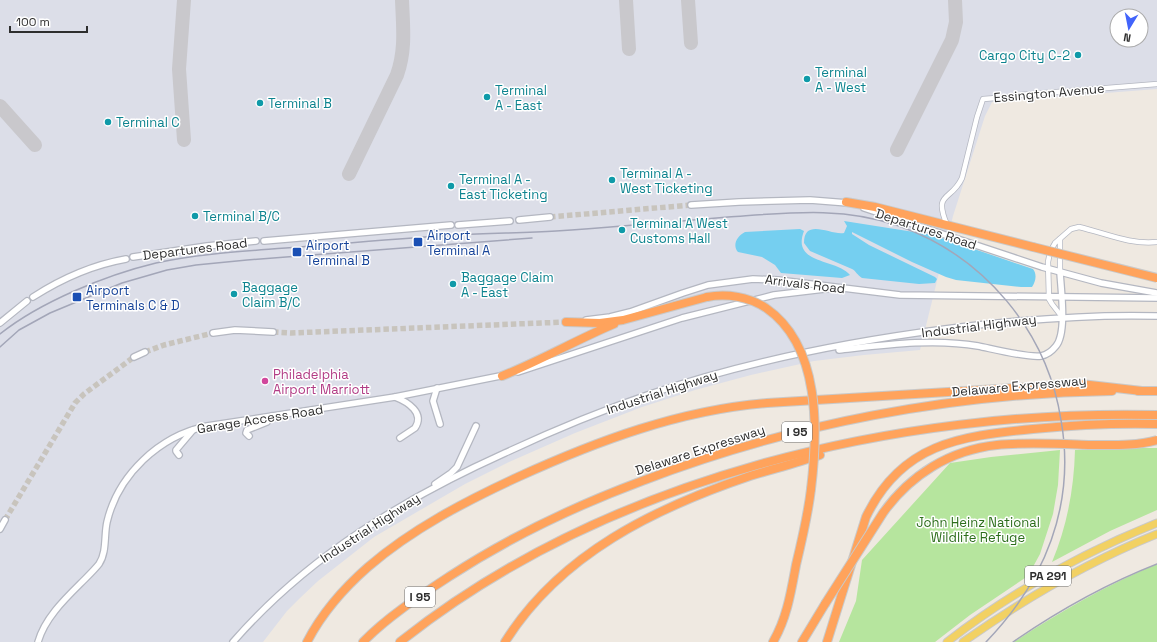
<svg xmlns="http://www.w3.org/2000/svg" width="1157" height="642" viewBox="0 0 1157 642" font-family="'Space Grotesk',sans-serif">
	<rect width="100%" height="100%" fill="#efe9e1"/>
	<path fill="#dcdee8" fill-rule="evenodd" d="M0,0H1157V89L992,102L985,116L953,216L920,350L864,355L814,361L751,375L695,390L642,407L575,433L509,462L465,484L374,537L318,581L300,598L287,611L263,642H0ZM1117,16H1141V40H1117Z"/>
	<g fill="#b6e59e">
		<path d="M1129,448H1157V510L1110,531L1052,562C1067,526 1074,489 1075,450Z"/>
		<path d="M1060,450L1058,485L1053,514L1040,554L1028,576L970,615L935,642H839L856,601L862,560L950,463L991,457Z"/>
		<path d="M1157,564V642H1014C1059,612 1107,585 1157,564Z"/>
	</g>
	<g fill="#75cff0">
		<path d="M844,221L933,235L1033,269C1037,274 1036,281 1032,287H1021L956,280L946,277L912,262L852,232V234L869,245L935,277L937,279L935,283L919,284L862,278C857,275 856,271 852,269L810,251L804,243C804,217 832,236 844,233L847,226Z"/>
		<path d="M800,229L804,231C791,265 836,258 850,275L842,278L781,273L775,265L762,257L738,252C732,245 737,236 745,232Z"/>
	</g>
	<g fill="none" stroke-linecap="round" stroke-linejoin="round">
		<g stroke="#c9c8cc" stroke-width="14">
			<path d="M184,0L179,69L184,140"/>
			<path d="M626,0L629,49"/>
			<path d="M688,0L691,43"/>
			<path d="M0,106L35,145"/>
			<path d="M897,150L952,40L956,22L955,0"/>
			<path d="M349,174L397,75C406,49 403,27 402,0"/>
		</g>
		<g stroke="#c8c4bd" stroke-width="5.5" stroke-dasharray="5.5 3" stroke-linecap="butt">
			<path d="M550,217L691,205"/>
			<path d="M273,332L291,333L566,322"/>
			<path d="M145,352L164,345L213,333"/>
			<path d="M5,520L75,403L84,394L134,357"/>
		</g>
		<g stroke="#b4b7c1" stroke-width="6">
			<g id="minor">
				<path d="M947,225C933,191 951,202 962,178L977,117L983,99L1010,97L1019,95L1157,84"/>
				<path d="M1060,239V272"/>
				<path d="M1062,317L1052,304L1049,299L1048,262L1050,252L1055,243L1071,229L1079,227C1105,233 1130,245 1157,242"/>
			</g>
		</g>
		<g stroke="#b4b7c1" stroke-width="8">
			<g id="tertiary">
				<path d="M691,205L739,202L810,200L848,203"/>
				<path d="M864,208L1042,267L1101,283L1157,293"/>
				<path d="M519,220L550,217"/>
				<path d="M458,225L510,221"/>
				<path d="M264,241L451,225"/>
				<path d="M133,257L207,246L256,241"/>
				<path d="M33,297C61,279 92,265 126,259"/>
				<path d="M586,320L610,317L630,312L683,293L708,285L753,279L778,280L900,295L1157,298"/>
				<path d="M0,323L27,301"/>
				<path d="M213,333L235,330L273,332"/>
				<path d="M839,350C884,345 933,338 978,346C993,349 1028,358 1041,356C1047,355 1052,351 1056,346C1067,333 1061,290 1060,272"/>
				<path d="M134,357L145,352"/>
				<path d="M518,372L682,318L774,295L833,288"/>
				<path d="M437,388L433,401L440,424"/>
				<path d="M395,397C408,402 425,413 415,428L400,438"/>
				<path d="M249,436L246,433L247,430L267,422L272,416"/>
				<path d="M179,455L176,451V450L193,430"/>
				<path d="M435,484L451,473L457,467L476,426"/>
				<path d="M0,529L5,520"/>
				<path d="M38,642C45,617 67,597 85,579C90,574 95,569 99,564C107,552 104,535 107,522C118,475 159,436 207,426L395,397L505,375"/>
				<path d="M233,642C307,557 403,499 505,453C552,431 600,411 650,394C745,362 845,342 945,329C1016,320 1086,314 1157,316"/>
			</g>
		</g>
		<g stroke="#c9c9c9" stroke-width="9">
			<g id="primary">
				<path d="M947,642C1010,593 1083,553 1157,523"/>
				<path d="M963,642C1024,599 1088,562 1157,534"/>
			</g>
		</g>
		<g stroke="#c9c9c9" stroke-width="10">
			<g id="motorway">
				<path d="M846,202L875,207L1033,247"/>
				<path d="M566,322L600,323L623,320L707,297"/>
				<path d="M502,376C540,361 576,340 614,324"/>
				<path d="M1138,391H1157"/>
				<path d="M307,642C322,613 344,588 368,567C412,529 466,501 518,477C597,441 680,410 767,403L1081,384L1142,391"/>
				<path d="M363,642C387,617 421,595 450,576C510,537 575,506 642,481C791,424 952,393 1112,391"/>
				<path d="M400,642C606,478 897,409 1157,415"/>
				<path d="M505,642C560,554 655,508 750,476C773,469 797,463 820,455"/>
				<path d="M773,642C787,618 791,592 796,565C802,540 808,515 811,489"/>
				<path d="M802,642L825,604"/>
				<path d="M827,642L866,517C901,444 959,436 1033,429C1074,425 1115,423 1157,424"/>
			</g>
		</g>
		<use href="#minor" stroke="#fff" stroke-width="4.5"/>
		<use href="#tertiary" stroke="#fff" stroke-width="5.5"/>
		<use href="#primary" stroke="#f2d163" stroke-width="7"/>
		<use href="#motorway" stroke="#ffa35c" stroke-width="8"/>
		<g stroke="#a3a6b8" stroke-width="1.5">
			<path d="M0,334C40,302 106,275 156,263C202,253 251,251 298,247C351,243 403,238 456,235C489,233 523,233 556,231C614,227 671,222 728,217C786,213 843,206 899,226C984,256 1047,331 1061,420C1076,505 1045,581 986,642"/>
			<path d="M0,347L19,330L50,313L122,283L167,270L196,265L247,260L532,238"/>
			<path d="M1013,642C1058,611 1106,584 1157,564"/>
		</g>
		<g stroke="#c9c9c9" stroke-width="10" stroke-linecap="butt">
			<g id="motorway-bridge">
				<path d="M1033,247L1157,278"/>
				<path d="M707,297C727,293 749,297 766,308C821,346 818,431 811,489"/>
				<path d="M825,604L883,513C910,475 950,450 997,445C1026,442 1061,444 1091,445C1113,445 1136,446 1157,440"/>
			</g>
		</g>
		<use href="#motorway-bridge" stroke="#ffa35c" stroke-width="8"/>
	</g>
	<g fill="#0f9aa8" stroke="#fff" stroke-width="1.5">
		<circle cx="1078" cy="55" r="4"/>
		<circle cx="807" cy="79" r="4"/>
		<circle cx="487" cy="97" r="4"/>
		<circle cx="260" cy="103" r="4"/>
		<circle cx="108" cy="122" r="4"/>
		<circle cx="612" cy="180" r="4"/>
		<circle cx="451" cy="186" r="4"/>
		<circle cx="195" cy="216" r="4"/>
		<circle cx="622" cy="230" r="4"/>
		<circle cx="453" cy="284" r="4"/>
		<circle cx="234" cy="294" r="4"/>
	</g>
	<g fill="#1a4fb4" stroke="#fff" stroke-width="1.5">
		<rect x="413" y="237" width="10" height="10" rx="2"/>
		<rect x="292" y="247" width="10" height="10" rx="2"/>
		<rect x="72" y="292" width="10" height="10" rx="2"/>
	</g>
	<circle fill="#d1479c" stroke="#fff" stroke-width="1.5" cx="265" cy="381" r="4"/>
	<g text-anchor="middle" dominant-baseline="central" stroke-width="3" stroke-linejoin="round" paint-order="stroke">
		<g fill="#fff" stroke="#6d6d6d" stroke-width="1">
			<rect x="782" y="422" width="30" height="20" rx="3"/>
			<rect x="1025" y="566" width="46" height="20" rx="3"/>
			<rect x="405" y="587" width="30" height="20" rx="3"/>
		</g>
		<g font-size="12" font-weight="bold" fill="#2e2e2e">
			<text x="797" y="432">I 95</text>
			<text x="1048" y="576">PA 291</text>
			<text x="420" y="597">I 95</text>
		</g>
		<g font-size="13" fill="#0d838f" stroke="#fff" text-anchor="start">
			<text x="1070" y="55" text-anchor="end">Cargo City C-2</text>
			<text x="815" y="72">Terminal<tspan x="815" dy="15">A - West</tspan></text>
			<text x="495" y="90">Terminal<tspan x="495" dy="15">A - East</tspan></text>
			<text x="268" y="103">Terminal B</text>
			<text x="116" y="122">Terminal C</text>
			<text x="620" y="173">Terminal A -<tspan x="620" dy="15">West Ticketing</tspan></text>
			<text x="459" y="179">Terminal A -<tspan x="459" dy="15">East Ticketing</tspan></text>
			<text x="203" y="216">Terminal B/C</text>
			<text x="630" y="223">Terminal A West<tspan x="630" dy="15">Customs Hall</tspan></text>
			<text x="461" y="277">Baggage Claim<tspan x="461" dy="15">A - East</tspan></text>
			<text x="242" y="287">Baggage<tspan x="242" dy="15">Claim B/C</tspan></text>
		</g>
		<g font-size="13" fill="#2e2e2e" stroke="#fff">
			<text transform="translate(1049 93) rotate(-5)">Essington Avenue</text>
			<text transform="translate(926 229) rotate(18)">Departures Road</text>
			<text transform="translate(195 249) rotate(-7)">Departures Road</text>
			<text transform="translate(805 284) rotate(7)">Arrivals Road</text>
			<text transform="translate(979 326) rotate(-7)">Industrial Highway</text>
			<text transform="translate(1019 386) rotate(-5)">Delaware Expressway</text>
			<text transform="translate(662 392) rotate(-18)">Industrial Highway</text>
			<text transform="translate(260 419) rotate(-9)">Garage Access Road</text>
			<text transform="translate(700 450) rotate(-18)">Delaware Expressway</text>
			<text transform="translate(370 528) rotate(-33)">Industrial Highway</text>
		</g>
		<g font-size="13" fill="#164399" stroke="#fff" text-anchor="start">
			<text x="427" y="235">Airport<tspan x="427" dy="15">Terminal A</tspan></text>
			<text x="306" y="245">Airport<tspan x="306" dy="15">Terminal B</tspan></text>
			<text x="86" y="290">Airport<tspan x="86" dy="15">Terminals C &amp; D</tspan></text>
		</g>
		<g font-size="13" fill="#b23c85" stroke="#fff" text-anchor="start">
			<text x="273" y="374">Philadelphia<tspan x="273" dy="15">Airport Marriott</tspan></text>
		</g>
		<g font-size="13" fill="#2c6e1b" stroke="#fff">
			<text x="978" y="522">John Heinz National<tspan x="978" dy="15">Wildlife Refuge</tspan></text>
		</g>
	</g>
	<g transform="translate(1129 28) rotate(190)"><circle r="19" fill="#ffffff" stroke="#ababab"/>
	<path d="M0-3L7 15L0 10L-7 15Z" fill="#4264fb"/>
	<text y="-6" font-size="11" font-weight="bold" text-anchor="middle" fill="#2e2e2e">N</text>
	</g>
	<path d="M10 26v6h77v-6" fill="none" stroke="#2e2e2e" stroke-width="2"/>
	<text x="16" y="26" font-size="12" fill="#2e2e2e" stroke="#ffffff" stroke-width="3" paint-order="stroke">100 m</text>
</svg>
